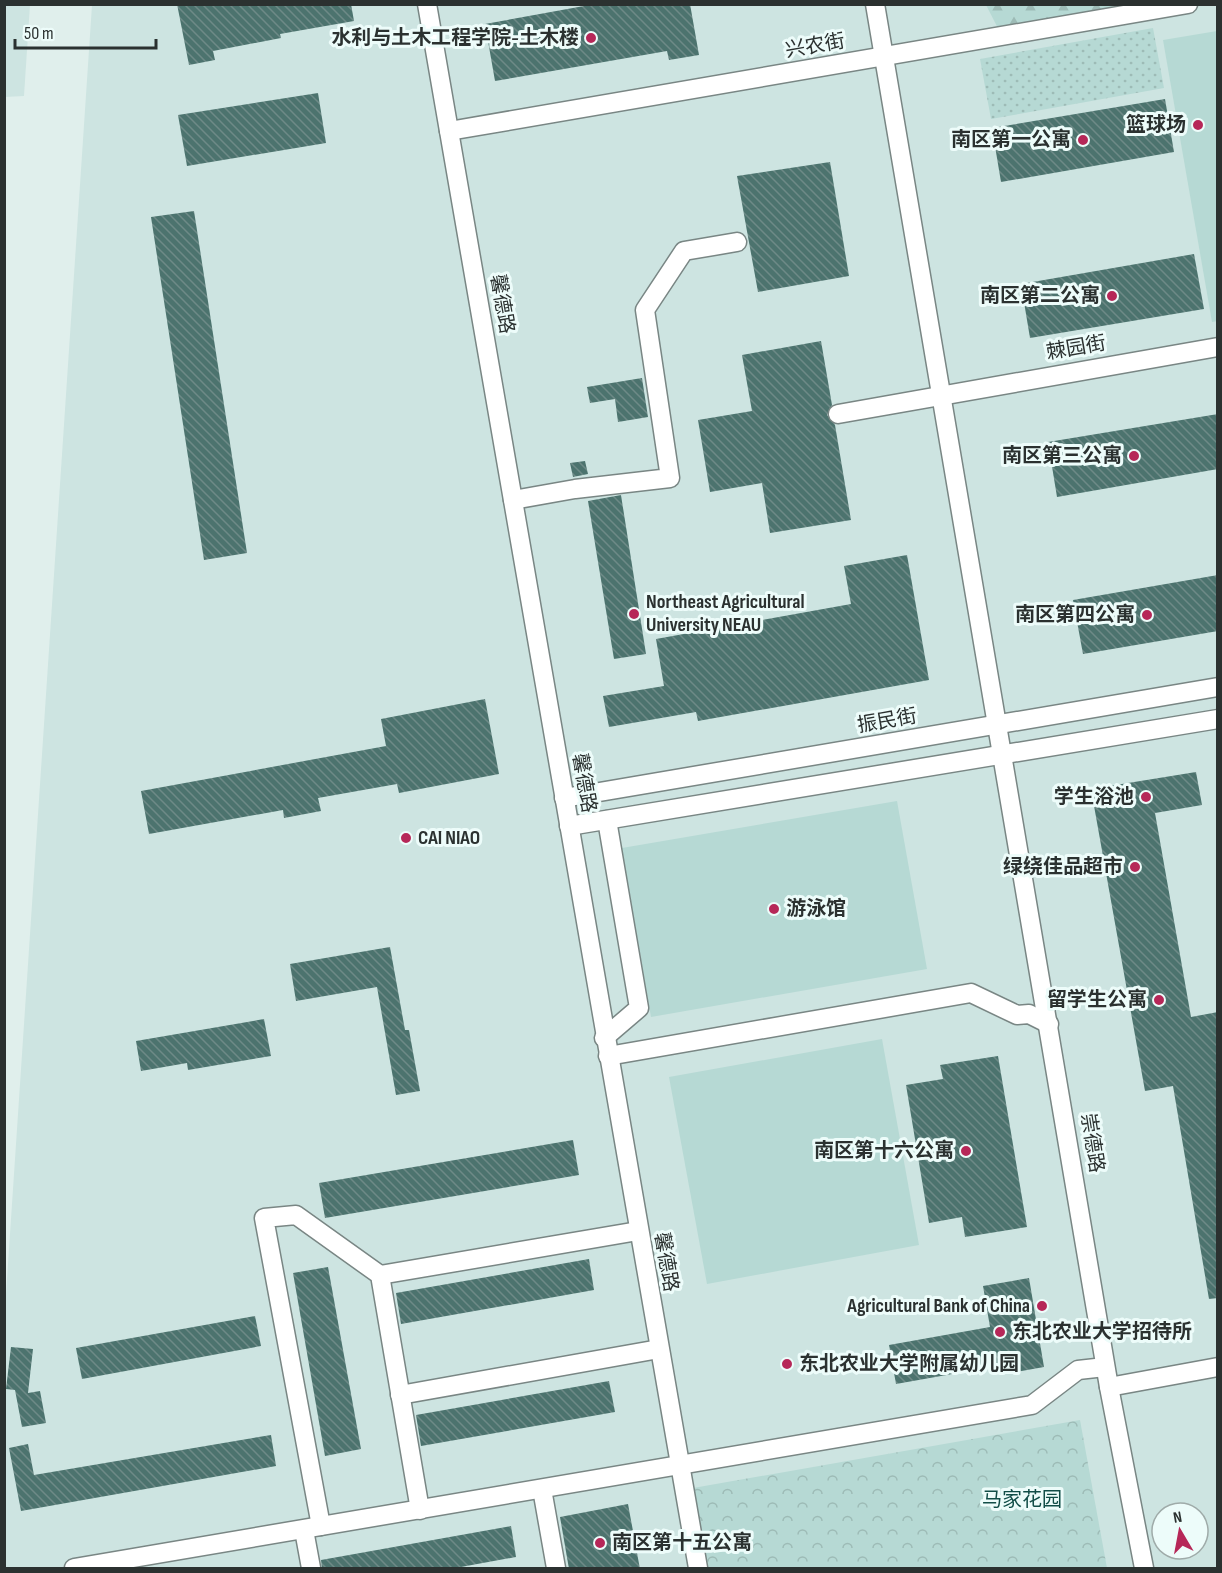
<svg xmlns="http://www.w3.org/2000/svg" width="1222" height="1573" viewBox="0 0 1222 1573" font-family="'Sofia Sans Condensed','Noto Sans SC',sans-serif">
	<defs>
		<pattern id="grass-dots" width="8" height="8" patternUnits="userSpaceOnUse" patternTransform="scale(1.5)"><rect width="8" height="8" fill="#b6d9d4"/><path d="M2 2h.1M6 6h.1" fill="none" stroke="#9dbbb6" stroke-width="1.8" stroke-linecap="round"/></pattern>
		<pattern id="forest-firs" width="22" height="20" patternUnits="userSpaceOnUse" patternTransform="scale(1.5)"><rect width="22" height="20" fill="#b6d9d4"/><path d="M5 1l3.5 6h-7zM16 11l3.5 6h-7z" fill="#9dbbb6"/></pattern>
		<pattern id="park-crowns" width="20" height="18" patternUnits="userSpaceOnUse" patternTransform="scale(1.5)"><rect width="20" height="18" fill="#b6d9d4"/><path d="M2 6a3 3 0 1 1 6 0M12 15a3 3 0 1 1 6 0" fill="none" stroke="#9dbbb6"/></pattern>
		<pattern id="building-back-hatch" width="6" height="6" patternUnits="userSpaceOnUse" patternTransform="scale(1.5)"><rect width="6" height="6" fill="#4c736e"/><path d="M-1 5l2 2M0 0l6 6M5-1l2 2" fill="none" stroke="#6e8a87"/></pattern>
	</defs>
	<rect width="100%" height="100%" fill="#e0efec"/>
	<g fill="#cde4e1" fill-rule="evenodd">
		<path d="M4,5H30L24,96L5,97Z"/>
		<path d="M92,5H1217V1568H4L5,1309ZM1162,1513H1198V1549H1162Z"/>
	</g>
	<path fill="url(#grass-dots)" d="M1153,28L1164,88L991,119L980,59Z"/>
	<path fill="url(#forest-firs)" d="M986,5H1188L1002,36Z"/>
	<path fill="url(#park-crowns)" d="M1080,1420L1107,1568H708L693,1488Z"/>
	<g fill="#b6d9d4">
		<path d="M1217,31L1218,321L1212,322L1163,40Z"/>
		<path d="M897,801L927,969L651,1017L622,848Z"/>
		<path d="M882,1039L919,1245L707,1284L669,1077Z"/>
	</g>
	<g fill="url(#building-back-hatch)">
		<path d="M177,4H351L354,21L280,34L281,38L213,51L215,60L189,65Z"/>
		<path d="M595,4H690L699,55L669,60L667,51L495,81L485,24Z"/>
		<path d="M318,93L326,143L187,166L178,115Z"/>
		<path d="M1165,99L1174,152L1001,182L992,128Z"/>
		<path d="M830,162L849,276L758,292L737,176Z"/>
		<path d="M194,211L247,553L204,560L151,217Z"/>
		<path d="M1194,254L1204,309L1030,338L1021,284Z"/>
		<path d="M821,341L832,405L827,415L835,425L851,520L770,533L762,483L710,492L698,420L752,411L742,355Z"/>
		<path d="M642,378L648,417L618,422L615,399L590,403L587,387Z"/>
		<path d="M1218,414V469L1057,497L1048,442Z"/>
		<path d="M585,461L588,474L573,477L570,463Z"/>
		<path d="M621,495L646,654L614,659L588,501Z"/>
		<path d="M907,555L929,680L698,721L696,712L609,727L603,696L664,686L656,639L851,604L844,566Z"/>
		<path d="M1218,575V631L1083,654L1073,600Z"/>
		<path d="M485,699L499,774L399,793L397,784L318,798L321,811L284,818L283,810L149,834L141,791L386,746L381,719Z"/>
		<path d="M1196,772L1202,805L1155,813L1191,1017L1218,1012V1298L1209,1299L1173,1086L1145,1091L1091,789Z"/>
		<path d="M390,947L405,1030H409L420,1091L396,1095L377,987L296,1001L290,964Z"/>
		<path d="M264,1019L271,1056L188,1070L187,1063L141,1071L136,1041Z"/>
		<path d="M998,1056L1027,1227L965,1237L962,1217L929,1223L906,1085L943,1079L940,1065Z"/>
		<path d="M573,1140L579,1175L325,1218L319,1183Z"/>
		<path d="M589,1259L594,1290L401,1324L396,1293Z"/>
		<path d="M328,1267L361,1449L325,1456L293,1273Z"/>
		<path d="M1029,1278L1044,1367L1005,1374L1003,1365L896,1384L889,1345L990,1327L983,1286Z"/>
		<path d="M255,1316L261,1346L82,1379L76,1348Z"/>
		<path d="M11,1347L33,1349L28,1393L40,1391L46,1423L22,1427L15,1390L6,1389Z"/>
		<path d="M609,1381L615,1412L421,1446L416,1415Z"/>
		<path d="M271,1435L276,1466L21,1511L9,1448L28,1444L34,1475Z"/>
		<path d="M628,1504L640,1569H569L560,1517Z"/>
		<path d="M511,1526L516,1557L450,1569H322L321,1560Z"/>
	</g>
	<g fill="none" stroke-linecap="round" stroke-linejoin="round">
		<g stroke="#798684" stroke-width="21">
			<g id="minor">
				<path d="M427,4L698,1568"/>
				<path d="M875,4L1109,1387L1144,1568"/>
				<path d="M449,131L1188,4"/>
				<path d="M838,414L1218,347"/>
				<path d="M513,500L575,489L670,478L645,310L684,251L737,242"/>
				<path d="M564,798L1218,687"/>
				<path d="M569,826L1218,719"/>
				<path d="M604,1038L639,1008L607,820"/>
				<path d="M608,1056L971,993L1017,1015L1029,1014L1049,1024"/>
				<path d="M380,1275L638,1231"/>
				<path d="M1109,1387L1218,1367"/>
				<path d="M400,1395L659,1349"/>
				<path d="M542,1489L556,1568"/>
				<path d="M321,1526L264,1218L296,1215L380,1275L420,1510"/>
				<path d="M304,1530L311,1568"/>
				<path d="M74,1568L1032,1405L1078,1370L1105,1367"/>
			</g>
		</g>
		<use href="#minor" stroke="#fff" stroke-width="18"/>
	</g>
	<g fill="#b62758" stroke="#edfcfa" stroke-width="2">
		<circle cx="591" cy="38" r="6"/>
		<circle cx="1198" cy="125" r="6"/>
		<circle cx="1083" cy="140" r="6"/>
		<circle cx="1112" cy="296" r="6"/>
		<circle cx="1134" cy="456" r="6"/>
		<circle cx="634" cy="614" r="6"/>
		<circle cx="1147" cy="615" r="6"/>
		<circle cx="1146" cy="797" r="6"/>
		<circle cx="406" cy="838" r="6"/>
		<circle cx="1135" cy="867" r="6"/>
		<circle cx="774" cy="909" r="6"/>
		<circle cx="1159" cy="1000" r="6"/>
		<circle cx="966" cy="1151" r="6"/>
		<circle cx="1042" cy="1306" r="6"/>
		<circle cx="1000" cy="1332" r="6"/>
		<circle cx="787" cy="1364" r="6"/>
		<circle cx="600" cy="1543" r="6"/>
	</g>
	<g text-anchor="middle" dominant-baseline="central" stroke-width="6" stroke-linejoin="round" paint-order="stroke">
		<g font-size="20" font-weight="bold" fill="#2b3130" stroke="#edfcfa" text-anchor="end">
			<text x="579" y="38">水利与土木工程学院-土木楼</text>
			<text x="1186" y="125">篮球场</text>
			<text x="1071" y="140">南区第一公寓</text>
			<text x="1100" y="296">南区第二公寓</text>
			<text x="1122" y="456">南区第三公寓</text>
			<text x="646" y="602" text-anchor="start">Northeast Agricultural<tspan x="646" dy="23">University NEAU</tspan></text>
			<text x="1135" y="615">南区第四公寓</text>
			<text x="1134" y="797">学生浴池</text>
			<text x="418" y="838" text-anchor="start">CAI NIAO</text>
			<text x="1123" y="867">绿绕佳品超市</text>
			<text x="786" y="909" text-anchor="start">游泳馆</text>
			<text x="1147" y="1000">留学生公寓</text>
			<text x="954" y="1151">南区第十六公寓</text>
			<text x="1030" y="1306">Agricultural Bank of China</text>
			<text x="1012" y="1332" text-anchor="start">东北农业大学招待所</text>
			<text x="799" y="1364" text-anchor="start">东北农业大学附属幼儿园</text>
			<text x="612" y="1543" text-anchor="start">南区第十五公寓</text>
		</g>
		<g font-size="20" fill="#2b3130" stroke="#edfcfa">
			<text transform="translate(815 46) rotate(-10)">兴农街</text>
			<text transform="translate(502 304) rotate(80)">馨德路</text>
			<text transform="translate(1076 348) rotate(-10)">棘园街</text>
			<text transform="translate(887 721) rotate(-10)">振民街</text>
			<text transform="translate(584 783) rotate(80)">馨德路</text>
			<text transform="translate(1092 1143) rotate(81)">崇德路</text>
			<text transform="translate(666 1262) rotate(80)">馨德路</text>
		</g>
		<g font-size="20" fill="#114d47" stroke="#edfcfa">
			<text x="1022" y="1500">马家花园</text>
		</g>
	</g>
	<rect width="1222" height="1573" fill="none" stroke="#2b3130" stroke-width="12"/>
	<g transform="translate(1180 1531) rotate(350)"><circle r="28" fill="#edfcfa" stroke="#9faba9" stroke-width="1.5"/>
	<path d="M0-4.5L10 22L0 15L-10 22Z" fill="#b62758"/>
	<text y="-9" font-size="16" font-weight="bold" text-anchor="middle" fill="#2b3130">N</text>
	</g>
	<path d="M15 39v9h141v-9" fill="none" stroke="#2b3130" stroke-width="3"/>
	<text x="24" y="39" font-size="18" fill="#2b3130" stroke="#edfcfa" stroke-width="4.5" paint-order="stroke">50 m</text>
</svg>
